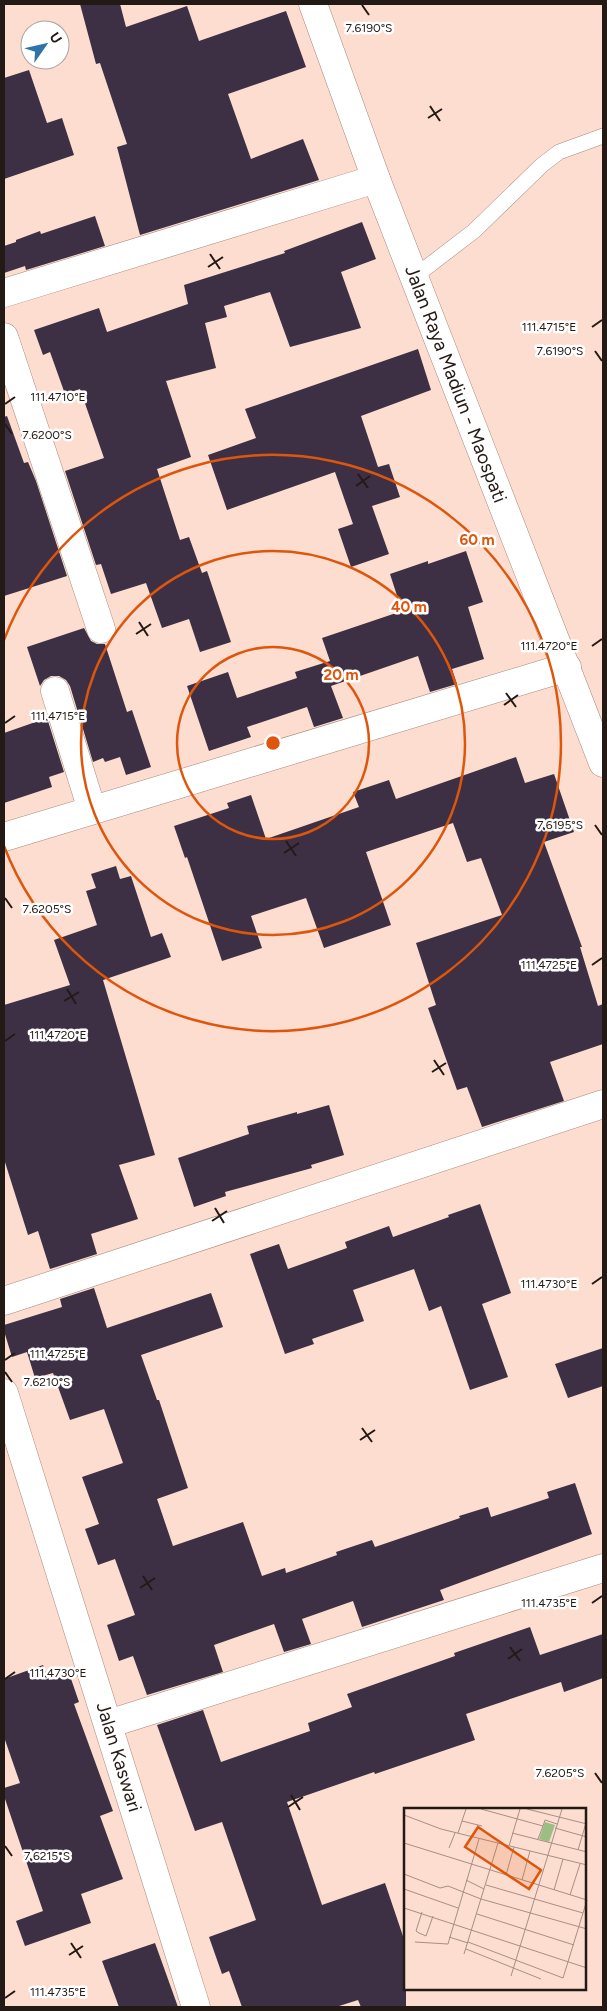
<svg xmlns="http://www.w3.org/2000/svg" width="607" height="2011" viewBox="0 0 607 2011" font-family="Figtree,sans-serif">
	<rect width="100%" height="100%" fill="#fcddcf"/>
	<g fill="#3d3045">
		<path d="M80,4H120L126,27L187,6L199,41L286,11L306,67L228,94L251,159L303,139L319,180L140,235L117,147L127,144L100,63L96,64Z"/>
		<path d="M29,70L47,123L62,118L74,155L4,179V78Z"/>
		<path d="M95,216L105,246L26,270L25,266L4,273V246L16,242V240L40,231L41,234Z"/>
		<path d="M362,222L376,259L341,272L361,328L290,347L270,292L224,306L227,317L205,323L216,368L166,381L191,457L157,469L180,540L189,537L202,573L207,571L231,642L200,652L189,619L162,628L146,583L111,594L101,564L96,565L65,471L104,458L80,389L65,394L50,352L43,355L34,330L99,308L107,332L188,304L184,285L285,253L284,251Z"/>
		<path d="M418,349L431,390L361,416L378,467L389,464L400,497L372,506L389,554L351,567L338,529L353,524L335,472L227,510L208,455L256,438L245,409Z"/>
		<path d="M7,416L24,463L28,462L36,481L67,576L4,596V417Z"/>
		<path d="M466,551L483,602L468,607L484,659L452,669L457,684L430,692L418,656L331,686L343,718L314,727L307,707L247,727L251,737L209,751L187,686L228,672L237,698L297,678L295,672L330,661L322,638L402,611L390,574L428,561V564Z"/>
		<path d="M84,628L91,641L97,644H105L127,712L132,710L151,767L126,775L120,757L105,762L103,758L93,762L70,686L66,680L59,676H51L44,680L40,686L27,647Z"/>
		<path d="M47,718L64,772L49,777L52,787L4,803V733Z"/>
		<path d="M516,757L525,783L554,774L574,832L544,842L582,947H580L598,1006L603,1004V1044L550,1062L564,1101L482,1127L467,1087L457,1090L428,1008L436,1005L416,943L502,915L481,858L467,862L453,823L366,852L391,925L324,948L306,898L251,916L262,948L222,961L187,857L185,858L174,826L229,808L227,803L251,795L266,839L359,807L353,792L389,780L396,799Z"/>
		<path d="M116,866L120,879L131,876L151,937L162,933L171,957L103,980L155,1155L119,1165L138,1219L91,1234L97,1254L50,1269L38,1231L28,1235L4,1159V1005L70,985L54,940L97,925L86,891L96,888L91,874Z"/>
		<path d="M329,1105L344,1155L311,1165L312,1168L225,1192L226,1196L194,1207L178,1158L249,1134L247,1126L297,1112V1114Z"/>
		<path d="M480,1204L511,1293L482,1304L508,1377L470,1390L441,1306L429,1311L414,1269L353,1290L364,1321L312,1339L314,1344L285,1354L250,1254L279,1244L288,1269L347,1248L345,1242L389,1226L393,1237L449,1217L448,1215Z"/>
		<path d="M94,1288L107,1328L211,1293L223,1327L141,1355L157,1400H159L188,1488L157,1499L173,1546L243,1522L262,1576L285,1568L286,1573L337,1555L336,1552L372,1540L375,1547L460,1518L459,1516L488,1507L491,1517L549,1498L547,1492L575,1483L592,1534L440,1590L444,1600L362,1627L353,1601L302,1619L311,1644L284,1652L274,1624L214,1645L223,1672L147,1695L133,1656L119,1661L107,1625L135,1615L115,1559L98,1565L85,1529L99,1524L82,1477L123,1463L104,1409L70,1420L53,1373L35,1378L27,1352L12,1357L4,1331V1325L62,1307L60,1299Z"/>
		<path d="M603,1348V1386L568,1398L555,1364Z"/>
		<path d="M530,1627L540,1655L603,1634V1678L564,1692L561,1682L466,1714L475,1740L375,1774L374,1772L287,1802L322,1905L385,1883L406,1945V2007H361L358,2000L336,2007H242L229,1971L222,1974L209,1937L256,1920L222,1822L195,1831L157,1725L203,1710L221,1762L310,1731L308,1723L352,1707L347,1694L455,1656L454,1653Z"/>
		<path d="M43,1665L49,1680L69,1673L79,1702L74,1704L113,1811L100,1816L123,1879L81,1894L91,1923L25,1946L16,1921L43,1911L4,1796V1788L20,1783L4,1737V1679Z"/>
		<path d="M155,1943L178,2007H119L102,1961Z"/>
	</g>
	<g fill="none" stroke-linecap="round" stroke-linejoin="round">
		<g stroke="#a68a7d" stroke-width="16">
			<path id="lane" d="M414,277L474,231L542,165L559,152L603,136"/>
		</g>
		<g stroke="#a68a7d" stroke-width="29">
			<g id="street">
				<path d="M4,293L376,179"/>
				<path d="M4,337L101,629"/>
				<path d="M55,691L92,810"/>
				<path d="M4,837L567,667"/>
				<path d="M4,1301L603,1104"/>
				<path d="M4,1393L196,2007"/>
				<path d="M108,1724L603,1568"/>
			</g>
		</g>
		<g stroke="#a68a7d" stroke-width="29">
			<path id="highway" d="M313,4L376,179L603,763"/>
		</g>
		<use href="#lane" stroke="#fff" stroke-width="15"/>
		<use href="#street" stroke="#fff" stroke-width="28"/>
		<use href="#highway" stroke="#fff" stroke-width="28"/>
	</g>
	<path fill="none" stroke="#241a15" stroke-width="2" d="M362,5L369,15M430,106L440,121M428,118L442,109M210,254L220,269M208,267L223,257M592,327L602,320M595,351L602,361M5,404L15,397M5,424L12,434M358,474L368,488M356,486L370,476M139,622L148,636M136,634L151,624M592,646L602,639M506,693L516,707M504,705L518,695M5,723L15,716M595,825L602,835M286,841L296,856M284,853L299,843M5,898L12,908M592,965L602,958M67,989L76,1004M64,1001L79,992M5,1041L15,1034M434,1060L444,1075M432,1072L446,1063M215,1208L224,1223M212,1221L227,1211M592,1284L602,1277M5,1360L15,1353M5,1372L12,1382M362,1428L372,1442M360,1440L375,1430M143,1576L152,1590M140,1588L155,1578M592,1603L602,1596M510,1647L520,1661M508,1659L522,1649M5,1679L15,1672M595,1773L602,1783M291,1795L300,1810M288,1807L303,1797M5,1846L12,1856M71,1943L81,1958M69,1955L83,1946M5,1998L15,1991"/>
	<g fill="none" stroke="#de560c" stroke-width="2.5">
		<circle cx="273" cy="743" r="96"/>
		<circle cx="273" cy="743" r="192"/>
		<path d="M4 640A288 288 0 1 1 4 846"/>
	</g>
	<g text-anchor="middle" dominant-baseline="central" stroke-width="5" stroke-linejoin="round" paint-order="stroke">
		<g font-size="19" fill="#241a15" stroke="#fff">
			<text transform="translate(456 384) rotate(69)">Jalan Raya Madiun - Maospati</text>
			<text transform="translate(119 1757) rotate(73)">Jalan Kaswari</text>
		</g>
	</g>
	<g transform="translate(404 1808)">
		<rect width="182" height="182" fill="#fcddcf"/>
		<path d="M141,14L151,17L145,34L135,31Z" fill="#9bbe84"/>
		<path fill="none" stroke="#a68f85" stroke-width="1" d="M77,1L139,18L134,31M123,1L183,16M0,7L37,21L183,57M58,13L78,18M139,18L141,12L153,16M151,20L183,29M54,25L62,1M108,25L183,44M0,35L183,92M105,38L116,1M45,40L51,25M174,42L182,15M0,66L36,80L44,78L77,91L183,121M102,67L110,39M62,72L80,81M118,72L126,43M82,77L179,105M0,81L54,100M150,82L159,51M166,87L176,56M0,100L183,160M18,104L12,123L15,125L22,128L29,108M73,106L170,137M45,129L64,135M11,134L44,136L75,31M64,134L159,170L183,92M62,141L137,171M60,146L94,35M107,168L158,1"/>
		<path fill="#de560c" fill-opacity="0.15" stroke="#de560c" stroke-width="2.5" d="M74,19L137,62L125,81L61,39Z"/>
		<rect width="182" height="182" fill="none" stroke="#241a15" stroke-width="2.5"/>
	</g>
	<g font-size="12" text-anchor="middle" fill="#241a15" stroke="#fff" stroke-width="5" stroke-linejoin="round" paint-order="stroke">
		<text x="369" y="32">7.6190°S</text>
		<text x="549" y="331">111.4715°E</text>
		<text x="560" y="355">7.6190°S</text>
		<text x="58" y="401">111.4710°E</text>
		<text x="47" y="439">7.6200°S</text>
		<text x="549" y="650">111.4720°E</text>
		<text x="58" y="720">111.4715°E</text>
		<text x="560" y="829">7.6195°S</text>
		<text x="47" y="913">7.6205°S</text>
		<text x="549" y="969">111.4725°E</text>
		<text x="58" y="1039">111.4720°E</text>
		<text x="549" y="1288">111.4730°E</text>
		<text x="58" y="1358">111.4725°E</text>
		<text x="47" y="1386">7.6210°S</text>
		<text x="549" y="1607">111.4735°E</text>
		<text x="58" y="1677">111.4730°E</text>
		<text x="560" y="1777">7.6205°S</text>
		<text x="47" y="1860">7.6215°S</text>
		<text x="58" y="1996">111.4735°E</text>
	</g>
	<circle cx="273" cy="743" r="8" fill="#de560c" stroke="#fff" stroke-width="2.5"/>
	<g font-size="15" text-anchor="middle" font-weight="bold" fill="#de560c" stroke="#fff" stroke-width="5" stroke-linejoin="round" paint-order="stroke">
		<text x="477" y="545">60 m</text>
		<text x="409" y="612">40 m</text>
		<text x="341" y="680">20 m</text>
	</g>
	<rect width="607" height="2011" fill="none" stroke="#241a15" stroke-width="10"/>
	<g transform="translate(45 45) rotate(56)"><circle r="24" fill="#ffffff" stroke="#a7a3a1"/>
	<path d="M0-4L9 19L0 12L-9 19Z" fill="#2f73a8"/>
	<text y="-8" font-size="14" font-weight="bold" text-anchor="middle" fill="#241a15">U</text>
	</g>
</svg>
